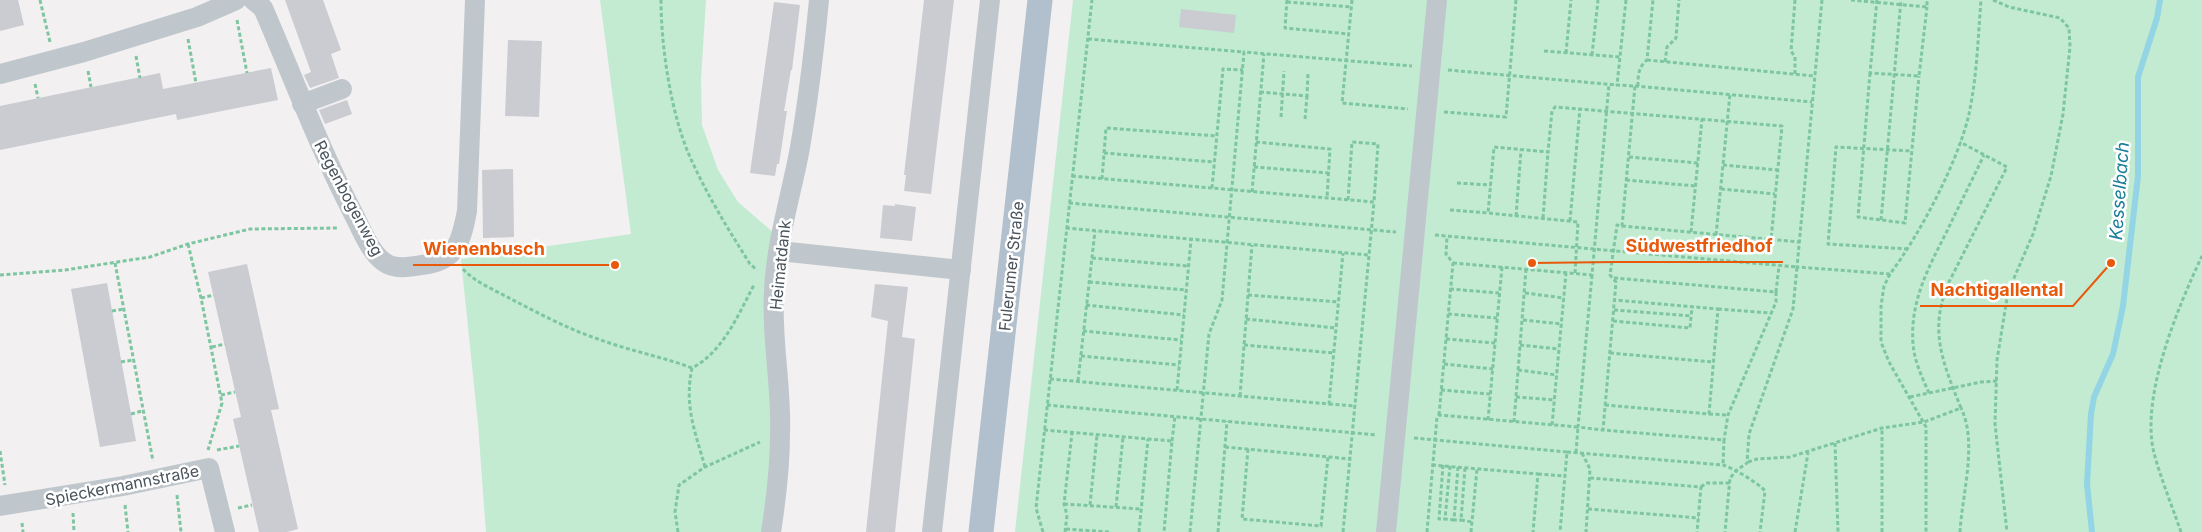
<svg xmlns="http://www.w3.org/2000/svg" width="2202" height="532" viewBox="0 0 2202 532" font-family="Inter,sans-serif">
	<rect width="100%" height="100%" fill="#f2f0f0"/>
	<g fill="#c2ebd2">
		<path d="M600,0H706L701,79L702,125L718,170L738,202L775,234L770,389L773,466L765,532H486L478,424L461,259L631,234Z"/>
		<path d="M1073,0H2202V532H1015Z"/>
	</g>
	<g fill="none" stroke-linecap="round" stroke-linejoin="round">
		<path stroke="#93d5e4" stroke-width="6" d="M2092,532L2087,484L2091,414L2094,397L2113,354L2123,306L2138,176V77L2157,18L2160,0"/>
	</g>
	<g fill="#caccd2">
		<path d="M0,0H18L24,25L0,31Z"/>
		<path d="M285,0H323L341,50L331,54L339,78L310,88L304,75L311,72Z"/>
		<path d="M924,0H954L931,194L904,191L906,175H904Z"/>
		<path d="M774,2L800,5L792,70H791L784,111H787L779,164H777L775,176L750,173Z"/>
		<path d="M1181,9L1236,15L1234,33L1179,27Z"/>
		<path d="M508,40L542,41L539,117L505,116Z"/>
		<path d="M271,68L278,100L177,120L176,114L0,150V106L160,73L163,89Z"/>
		<path d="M347,100L352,114L325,124L319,110Z"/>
		<path d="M513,169L514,237L483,238L482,170Z"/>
		<path d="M895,204L916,207L912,241L880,238L883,205L895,206Z"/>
		<path d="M247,264L279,409L271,410L298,529L287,532H259L233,419L241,417L208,272Z"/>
		<path d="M107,283L136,441L100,447L71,289Z"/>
		<path d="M875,284L908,287L902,337L915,339L895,532H866L888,321L871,317Z"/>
	</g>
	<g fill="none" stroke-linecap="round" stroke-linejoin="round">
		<g stroke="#7dc6a1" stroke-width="3" stroke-dasharray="4 2.5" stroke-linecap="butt">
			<path d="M40,0L50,42"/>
			<path d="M661,0C661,47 671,114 690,157C707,195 728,229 750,264L757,270"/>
			<path d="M1287,0L1285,28L1349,34"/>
			<path d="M1352,0L1342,103L1408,109"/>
			<path d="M1626,0L1617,85L1635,86L1622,226L1617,225L1610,275L1616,282L1603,430L1724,440L1723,465"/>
			<path d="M1822,0L1797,267L1890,274C1920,234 1958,162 1969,114C1977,76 1978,38 1981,0"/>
			<path d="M1851,0L1927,7V0"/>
			<path d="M1877,0L1870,73L1919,76L1927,7"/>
			<path d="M1993,0L2009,7L2060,18L2069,28L2070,47L2063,114L2051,176L2033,234L2008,292L1997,360L1995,424L2007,532"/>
			<path d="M1287,2L1351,7"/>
			<path d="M237,20L247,73"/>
			<path d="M188,39L196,83"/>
			<path d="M1088,39L1244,52"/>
			<path d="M1544,51L1620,57"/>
			<path d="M1566,53L1571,0"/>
			<path d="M1592,55L1598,0"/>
			<path d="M136,56L140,78"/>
			<path d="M1647,60L1814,76"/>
			<path d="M1665,62L1667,47L1676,38L1679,0"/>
			<path d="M1448,70L1617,85"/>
			<path d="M88,71L91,87"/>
			<path d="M1870,73L1858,217L1905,223L1919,76"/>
			<path d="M1795,74V57L1791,51L1795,0"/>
			<path d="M35,84L38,98"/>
			<path d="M1635,86L1812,102"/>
			<path d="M1638,86C1638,76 1638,67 1647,60L1653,0"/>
			<path d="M1260,92L1307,96L1308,74"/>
			<path d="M1444,112L1506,117L1516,0"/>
			<path d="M1281,117L1284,71"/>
			<path d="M1305,119L1307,96"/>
			<path d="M1256,142L1330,149L1327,198"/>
			<path d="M1104,153L1214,162"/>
			<path d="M1629,157L1698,163"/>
			<path d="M1723,165L1777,170"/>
			<path d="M1254,167L1329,173"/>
			<path d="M1072,176L1374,202L1343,532"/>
			<path d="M1102,179L1106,128L1217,136"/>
			<path d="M1626,180L1696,186"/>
			<path d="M1457,183L1491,185"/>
			<path d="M1212,188L1223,69L1243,70"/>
			<path d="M1721,189L1775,194"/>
			<path d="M1252,192L1264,54"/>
			<path d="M1348,200L1352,142L1378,144L1374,202"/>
			<path d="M1069,203L1396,232"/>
			<path d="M1450,210L1488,213"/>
			<path d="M1516,216L1521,150"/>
			<path d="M1543,218L1548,152"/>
			<path d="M1881,220L1901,0"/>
			<path d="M1570,221L1580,108"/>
			<path d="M1622,226L1800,242"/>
			<path d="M1066,228L1369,255"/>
			<path d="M1691,232L1702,119"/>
			<path d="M1435,235L1797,267L1793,309L1749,434L1747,463L1737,470L1730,478L1725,532"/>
			<path d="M1716,235L1730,94"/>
			<path d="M188,244L201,298L222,403L208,450"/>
			<path d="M1908,249L1828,244L1836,147L1912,151"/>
			<path d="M1092,258L1188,266"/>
			<path d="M115,263L153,461"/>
			<path d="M1453,263L1592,275L1609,84"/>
			<path d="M463,269C476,283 495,290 511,299C540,314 570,330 601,340C631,351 663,357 692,368"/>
			<path d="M1575,273L1578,222L1488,213L1494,147L1548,152L1552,111L1555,107L1782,126L1771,240"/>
			<path d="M1890,274L1884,286L1881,306V342L1889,362L1926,427V532"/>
			<path d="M0,275L65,270L150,257L188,244L250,229L339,228"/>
			<path d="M1592,275L1578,427L1603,430"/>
			<path d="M1614,278L1776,292V302L1728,415L1724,440"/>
			<path d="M1089,282L1186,290"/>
			<path d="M1450,289L1499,293"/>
			<path d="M1776,292L1779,266"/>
			<path d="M1525,293L1564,298"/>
			<path d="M1248,295L1338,302"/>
			<path d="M201,298L214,295"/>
			<path d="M1086,305L1184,315"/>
			<path d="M1718,309L1771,313"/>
			<path d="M1614,310L1691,316"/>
			<path d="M112,311L124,309"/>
			<path d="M1448,314L1497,318"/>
			<path d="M1246,319L1336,328"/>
			<path d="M1523,320L1562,324"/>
			<path d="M1613,321L1690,328L1692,307"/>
			<path d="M1083,331L1181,340"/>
			<path d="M1446,339L1495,343"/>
			<path d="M1244,345L1334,353"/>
			<path d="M1520,345L1559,349"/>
			<path d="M212,347L225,344"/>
			<path d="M1610,353L1713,362"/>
			<path d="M1081,356L1179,365"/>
			<path d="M121,362L133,360"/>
			<path d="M1444,364L1493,369"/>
			<path d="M1518,370L1557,375"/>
			<path d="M1050,379L1329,404L1343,253"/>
			<path d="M1078,381L1095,231"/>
			<path d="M1177,390L1191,240"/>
			<path d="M1441,390L1490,394"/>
			<path d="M1929,393C1922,377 1914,361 1913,343C1910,300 1929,267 1947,231C1959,206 1972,180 1984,155"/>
			<path d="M221,395L235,392"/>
			<path d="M1240,396L1252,245"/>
			<path d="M1516,397L1555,400"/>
			<path d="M1910,397L1981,382L1997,381"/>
			<path d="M1329,404L1356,406"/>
			<path d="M1047,405L1377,435"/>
			<path d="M1605,405L1709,414L1718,309L1615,300"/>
			<path d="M131,414L142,411"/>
			<path d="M1709,414L1728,415"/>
			<path d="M1439,415L1453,263L1446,254L1447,236"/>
			<path d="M1488,420L1502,267"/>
			<path d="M1514,422L1526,269"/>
			<path d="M1552,425L1566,273"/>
			<path d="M1044,430L1172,441L1164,532"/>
			<path d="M1414,438L1567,452L1560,532"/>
			<path d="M1172,441L1175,416"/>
			<path d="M1835,443L1838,532"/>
			<path d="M1225,447L1350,459"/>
			<path d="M1248,449L1242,519L1321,526L1328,457"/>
			<path d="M217,450L239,446"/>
			<path d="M0,451L5,485"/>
			<path d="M1567,452L1723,465C1733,468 1760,484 1765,491L1760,532"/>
			<path d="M1582,453L1590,469L1586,532"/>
			<path d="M1748,462L1757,459L1790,457L1882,428L1924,422L1961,408C1943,363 1928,330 1949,282L2007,167L1960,142"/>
			<path d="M1432,465L1538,474L1533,532"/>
			<path d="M1443,465L1439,519H1445"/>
			<path d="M1450,466L1445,519L1454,520"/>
			<path d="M705,467C695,431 684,406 692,368C723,352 738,315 754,285"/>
			<path d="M1458,467L1454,520H1461"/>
			<path d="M1465,468L1461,520L1472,522"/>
			<path d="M1538,474L1565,476"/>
			<path d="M1590,478L1701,487L1697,532"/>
			<path d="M1701,487L1706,483H1730"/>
			<path d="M177,495L181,532"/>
			<path d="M1064,504L1141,509"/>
			<path d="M125,505L128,532"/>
			<path d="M1090,505L1097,435"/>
			<path d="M1116,507L1123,437"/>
			<path d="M238,508L252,505"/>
			<path d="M1588,509L1699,518"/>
			<path d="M73,513L74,532"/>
			<path d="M22,523L23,532"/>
			<path d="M1066,529L1109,532"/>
			<path d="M678,532L675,512L679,485L705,467L760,442"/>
			<path d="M1043,532L1036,508L1092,0"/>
			<path d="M1065,532L1067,515L1064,504L1072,433"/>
			<path d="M1139,532L1148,439"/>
			<path d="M1190,532L1209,334L1222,300L1244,52L1412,66"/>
			<path d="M1218,532L1227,421"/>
			<path d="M1427,532L1437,417L1439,415L1578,427L1576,453"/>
			<path d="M1471,532L1477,469"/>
			<path d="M1795,532L1808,453"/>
			<path d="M1882,532V428"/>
			<path d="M1960,532C1962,494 1978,443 1961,408"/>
			<path d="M2181,532C2172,506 2161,479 2154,453C2140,397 2178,307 2202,256"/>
		</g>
		<g stroke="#bfc7cd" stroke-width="20">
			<path d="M253,0L263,8C294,79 319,148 355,217C362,231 371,253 384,262C396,271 415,266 428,264C458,259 462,237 467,211L475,0"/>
			<path d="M0,74L84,52L197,17L236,0"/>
			<path d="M302,104L342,89"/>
			<path d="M779,251L961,270"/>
			<path d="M0,506L123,486L209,468L225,532"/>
			<path d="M771,532C776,500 780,467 780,434C782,387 771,339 774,291C776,244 790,199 799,153C808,103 814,51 819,0"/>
			<path d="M932,532L990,0"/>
			<path d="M1386,532L1437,0"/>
		</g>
		<path stroke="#b2bfcc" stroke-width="25" d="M981,532L1040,0"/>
	</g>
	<g text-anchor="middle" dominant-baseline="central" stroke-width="5" stroke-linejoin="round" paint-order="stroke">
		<g font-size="16" fill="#49535b" stroke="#fff">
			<text transform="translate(349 198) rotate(62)">Regenbogenweg</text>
			<text transform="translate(780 265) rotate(-84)">Heimatdank</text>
			<text transform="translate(1011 266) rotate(-84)">Fulerumer Straße</text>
			<text transform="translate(122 485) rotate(-11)">Spieckermannstraße</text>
		</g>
		<g font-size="18" font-style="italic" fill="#197e97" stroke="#fff">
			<text transform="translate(2119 191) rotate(-86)">Kesselbach</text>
		</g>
	</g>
	<path fill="none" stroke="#e8590c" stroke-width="2" d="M1532 263L1616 262H1783M615 265L555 265H413M2111 263L2073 306H1920"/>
	<g fill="#e8590c" stroke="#fff" stroke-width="2">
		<circle cx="1532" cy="263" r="5"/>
		<circle cx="615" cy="265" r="5"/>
		<circle cx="2111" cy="263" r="5"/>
	</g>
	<g font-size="18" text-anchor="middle" font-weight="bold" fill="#e8590c" stroke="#fff" stroke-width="5" stroke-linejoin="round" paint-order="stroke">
		<text x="1699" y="252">Südwestfriedhof</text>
		<text x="484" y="255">Wienenbusch</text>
		<text x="1997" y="296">Nachtigallental</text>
	</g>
</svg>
